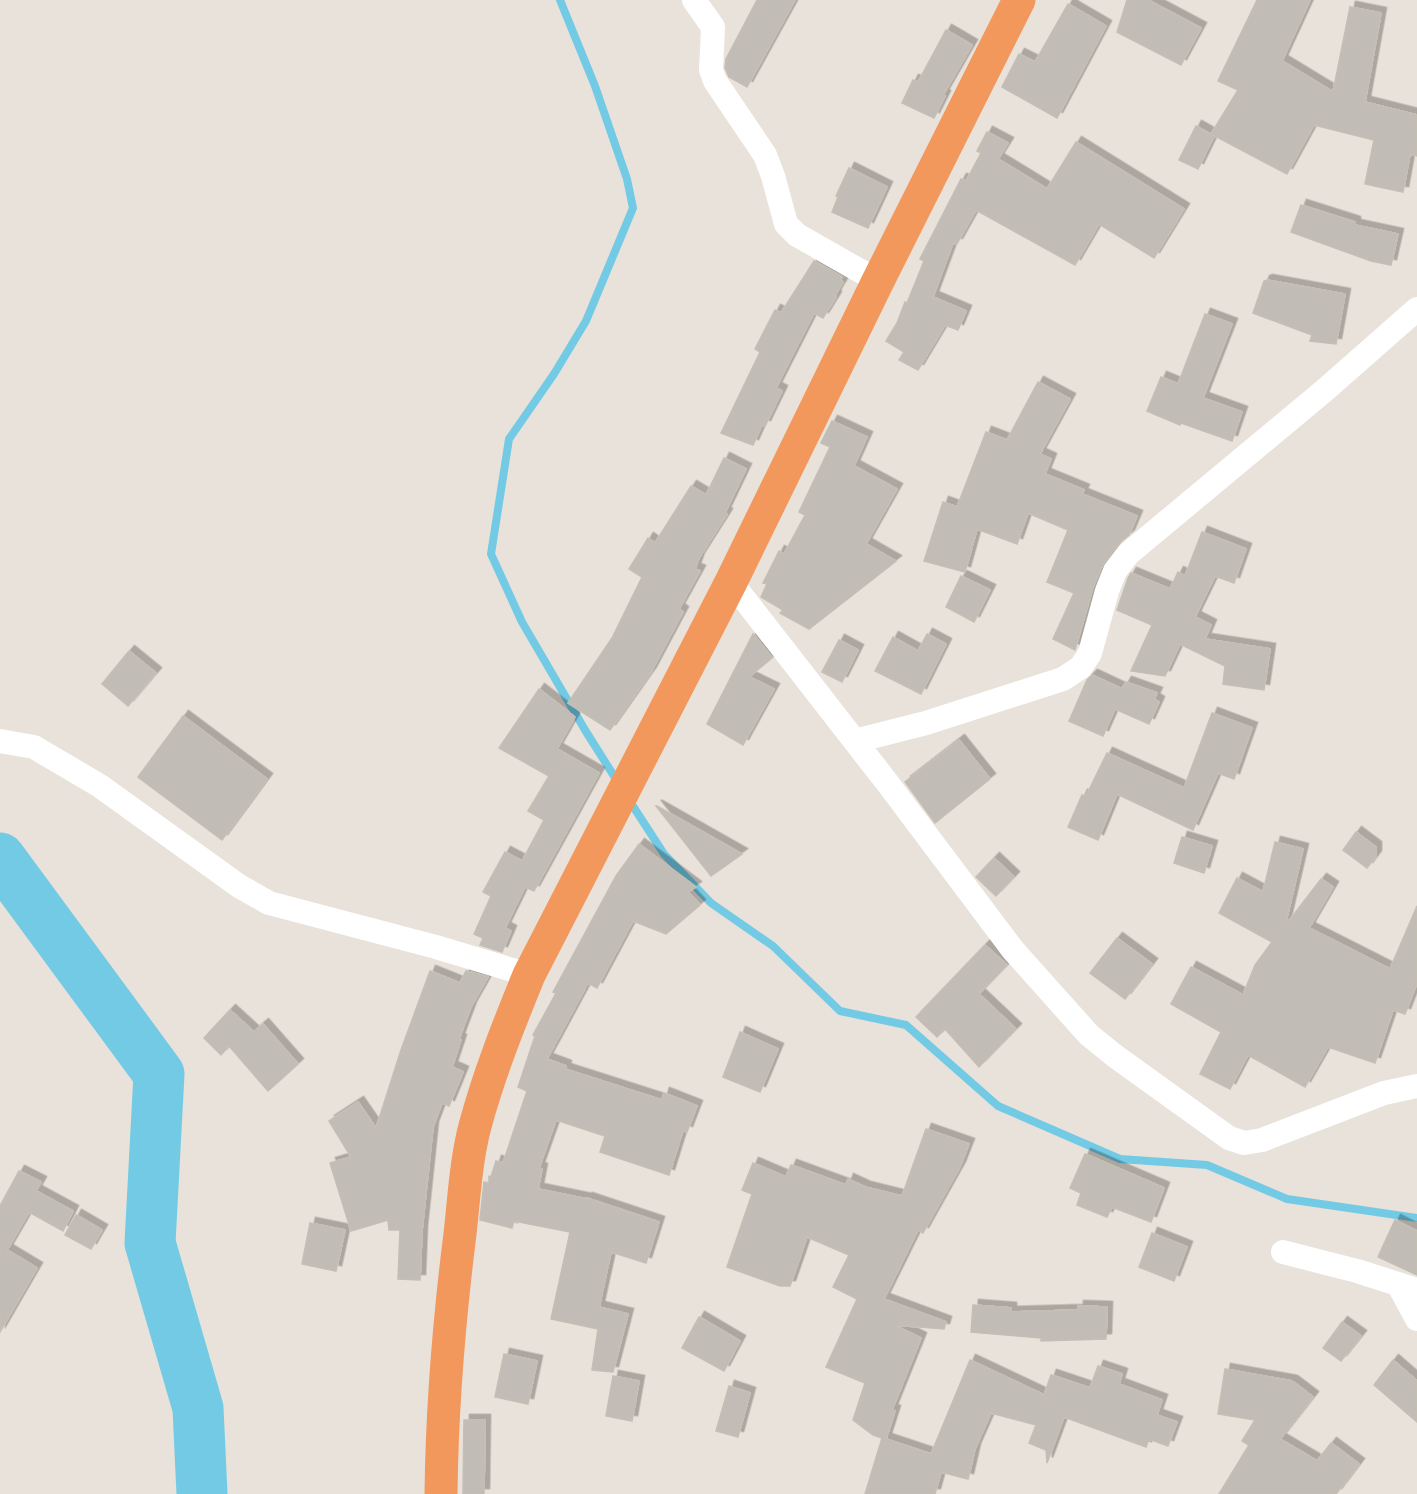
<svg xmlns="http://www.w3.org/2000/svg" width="1417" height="1494" viewBox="0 0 1417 1494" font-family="Raleway,sans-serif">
	<defs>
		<filter id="shadow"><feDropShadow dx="5.5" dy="-5.5" stdDeviation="0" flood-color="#0004"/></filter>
	</defs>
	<rect width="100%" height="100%" fill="#e9e2da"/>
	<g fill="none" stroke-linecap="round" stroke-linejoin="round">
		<g stroke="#73cae5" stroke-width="8">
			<path d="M560,0L595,86L627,179L633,208L586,321L554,374L509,439L491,554L522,622L585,730L619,784"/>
			<path d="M629,800L664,854L711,903L773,946L840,1011L906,1025L998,1106L1120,1159L1207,1165L1287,1199L1417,1218"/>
		</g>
		<path stroke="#73cae5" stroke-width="51" d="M0,858L159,1074L150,1243L198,1408L202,1494"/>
	</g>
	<g fill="#c1bcb6" stroke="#c4beb4" stroke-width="1.5" filter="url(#shadow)">
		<path d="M757,0H795L747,87L729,77L725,68L726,59Z"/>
		<path d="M1127,0H1148L1201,28L1181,65L1117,32Z"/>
		<path d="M1257,0H1310L1282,61L1333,92L1350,7L1381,13L1365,102L1417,115V156L1410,154L1403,192L1365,184L1374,140L1314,125L1287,174L1211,134L1238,90L1218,81Z"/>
		<path d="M1068,4L1106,26L1057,118L1002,87L1019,54L1035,62Z"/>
		<path d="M946,30L972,45L943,95L945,96L934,118L902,103L913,80L918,82Z"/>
		<path d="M1196,126L1214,136L1198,169L1179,160Z"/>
		<path d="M987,132L1008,143L998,159L1047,189L1076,142L1184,209L1154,258L1099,224L1075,265L976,210L957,244L953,243L933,297L966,311L958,330L945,325L918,370L899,360L904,352L886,341L897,323L905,302L907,303L924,261L920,259L961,179L966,181L981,153L977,151Z"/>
		<path d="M849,168L887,187L868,228L832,212L838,197L836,196Z"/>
		<path d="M1301,205L1355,222V225L1398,234L1391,265L1371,261L1291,232Z"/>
		<path d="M814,261L842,277L840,280L843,282L835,295L836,297L823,318L814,313L776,388L782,391L765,426L762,425L753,445L721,433L760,352L755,349L775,310L781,313Z"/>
		<path d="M1267,280L1345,294L1336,344L1310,341L1312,335L1253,313L1264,281Z"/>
		<path d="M1205,314L1232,324L1203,398L1242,412L1232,441L1181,423L1180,425L1147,411L1161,377L1178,384Z"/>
		<path d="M1038,382L1070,399L1040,454L1051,459L1045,474L1084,490L1082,494L1137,516L1129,535L1117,545L1102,566L1093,587L1075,650L1053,639L1074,593L1047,582L1068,530L1028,513L1017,544L977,529L965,572L924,561L943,502L957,507L986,432L1007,440Z"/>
		<path d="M832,421L867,437L854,466L897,489L866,544L896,561L809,629L780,613L783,610L761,597L767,584L763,583L779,551L784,554L805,515L799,512L830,447L821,443Z"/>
		<path d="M724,458L746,469L725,513L727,514L699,558L695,569L700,571L679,609L683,612L651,672L610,730L568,703L612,638L642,577L629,569L648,538L655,543L691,486L706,495Z"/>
		<path d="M1202,532L1246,549L1234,583L1215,576L1195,617L1211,625L1205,639L1270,649L1264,690L1223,684L1225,666L1180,644L1165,676L1131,671L1152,625L1117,610L1128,578L1131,573L1170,589L1178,572L1185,576Z"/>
		<path d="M961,576L990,590L974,622L946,607Z"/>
		<path d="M753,634L772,658L749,677L774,689L743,745L707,724Z"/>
		<path d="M927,634L946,644L921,694L875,671L893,637L918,651Z"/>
		<path d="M839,640L858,650L842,682L822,672Z"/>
		<path d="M129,651L156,673L128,706L102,684Z"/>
		<path d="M1092,675L1122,689L1126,682L1157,693L1154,699L1159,702L1149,724L1115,709L1103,736L1069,721L1087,680Z"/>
		<path d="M539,689L575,717L557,749L599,773L534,891L525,887L505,928L511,931L502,952L480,945L483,938L474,934L491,896L483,892L505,852L522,861L544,820L528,811L549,776L499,748Z"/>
		<path d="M1212,713L1252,728L1234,779L1218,773L1193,830L1117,794L1098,840L1068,827L1082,795L1086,796L1107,753L1184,788Z"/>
		<path d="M183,716L267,779L222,840L138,777Z"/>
		<path d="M959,740L990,779L935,823L905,782Z"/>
		<path d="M656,806H657L742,854L711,876Z"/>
		<path d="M1356,832L1376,847V856L1367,868L1343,850Z"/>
		<path d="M1182,837L1212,846L1204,873L1174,863Z"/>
		<path d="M1275,842L1303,849L1285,926L1321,879L1333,887L1309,928L1390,969L1417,906V983L1405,1014L1393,1010L1375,1063L1328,1047L1305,1087L1248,1055L1230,1089L1200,1074L1221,1032L1171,1004L1191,967L1243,995L1255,965L1272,942L1219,913L1237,878L1263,892Z"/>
		<path d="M639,844L696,887L688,892L700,905L666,934L633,921L597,988L588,983L547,1059L566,1066L565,1069L662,1100L664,1093L697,1106L687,1132L683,1130L669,1175L600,1152L605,1136L556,1120L539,1168L542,1169L538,1189L587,1199V1198L659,1222L646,1263L611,1252L599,1307L628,1314L613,1372L592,1370L598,1329L551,1319L570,1232L514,1221L512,1228L480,1220L484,1182L489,1183L496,1161L503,1163L527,1091L518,1087L535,1036L533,1035L556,993L553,992L616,876Z"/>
		<path d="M994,858L1014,877L996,896L976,877Z"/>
		<path d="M1117,938L1152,964L1125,999L1090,973Z"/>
		<path d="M985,945L1007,965L979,994L1016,1029L979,1067L945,1029L937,1037L916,1017Z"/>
		<path d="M430,971L460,983L466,971L488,977L471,1007L459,1039L461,1040L452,1067L463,1072L449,1106L442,1103L433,1127L422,1231L420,1280L398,1279L400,1230H389L388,1220L351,1231L330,1163L351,1157L329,1121L358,1102L376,1128L401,1050Z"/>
		<path d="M230,1010L254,1032L263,1024L298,1064L268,1091L229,1046L221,1055L204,1038Z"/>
		<path d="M740,1032L778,1049L760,1092L723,1077Z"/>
		<path d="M926,1129L969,1144L960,1167L923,1233L918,1230L884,1299L946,1322L944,1329L894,1325L921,1338L892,1410L895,1411L886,1439L931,1454L970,1360L1044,1395L1051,1375L1090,1388L1098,1366L1122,1374L1119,1384L1162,1400L1157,1415L1177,1422L1168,1446L1149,1439L1146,1447L1064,1417L1047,1463L1046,1450L1029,1443L1036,1425L991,1413L975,1449L968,1479L941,1472L935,1494H865L882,1438L873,1435L853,1420L865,1383L826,1367L857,1299L833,1287L849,1255L807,1237L790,1286H780L727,1267L752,1194L742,1190L753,1163L786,1177L791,1165L846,1185L848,1179L865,1187L902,1196Z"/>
		<path d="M1085,1154L1164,1188L1151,1222L1112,1207L1107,1217L1077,1205L1081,1193L1070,1188Z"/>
		<path d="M19,1171L41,1182L36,1191L73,1211L63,1231L29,1212L7,1250L37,1268L0,1332V1206Z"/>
		<path d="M76,1215L102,1230L91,1249L65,1235Z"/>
		<path d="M1395,1220L1417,1231V1275L1378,1257Z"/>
		<path d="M310,1223L345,1230L336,1271L302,1264Z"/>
		<path d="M1152,1233L1187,1247L1174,1281L1139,1267Z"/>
		<path d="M973,1305L1011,1308V1312L1078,1310V1306L1107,1307L1106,1339L1041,1341V1338L971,1332Z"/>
		<path d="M699,1317L740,1341L724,1371L682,1348Z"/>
		<path d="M1342,1322L1361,1336L1341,1361L1323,1348Z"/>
		<path d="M504,1354L537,1361L528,1404L495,1397Z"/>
		<path d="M1393,1360L1417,1381V1422L1374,1385Z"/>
		<path d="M1225,1369L1292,1381L1313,1397L1280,1439L1317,1461L1331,1443L1359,1464L1336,1494H1219L1249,1445L1242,1441L1255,1420L1218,1414Z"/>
		<path d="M613,1376L639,1381L632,1421L606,1416Z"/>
		<path d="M729,1386L750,1393L738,1437L716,1431Z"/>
		<path d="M464,1420H485L484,1494H463Z"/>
	</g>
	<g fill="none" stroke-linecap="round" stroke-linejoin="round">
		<g stroke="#fff" stroke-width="24">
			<path d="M694,0L713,27L711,70L715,81L765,155L773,176L786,224L797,235L878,281"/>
			<path d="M731,582L889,785L1013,950L1089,1035L1115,1056L1229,1138L1244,1143L1262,1140L1384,1093L1417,1086"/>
			<path d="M0,741L34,747L100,786L239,886L269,903L436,947L529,975"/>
			<path d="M855,741L926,723L1063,679L1081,667L1090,653L1107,591L1115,571L1128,554L1325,390L1417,309"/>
			<path d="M1283,1252L1357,1271L1417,1290"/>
			<path d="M1398,1284L1417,1319"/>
		</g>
		<path stroke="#f2985c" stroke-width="33" d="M441,1494C442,1407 449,1321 460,1234C464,1198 466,1160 475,1126C489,1074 509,1024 529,975L731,582L878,281L1019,0"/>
	</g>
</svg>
